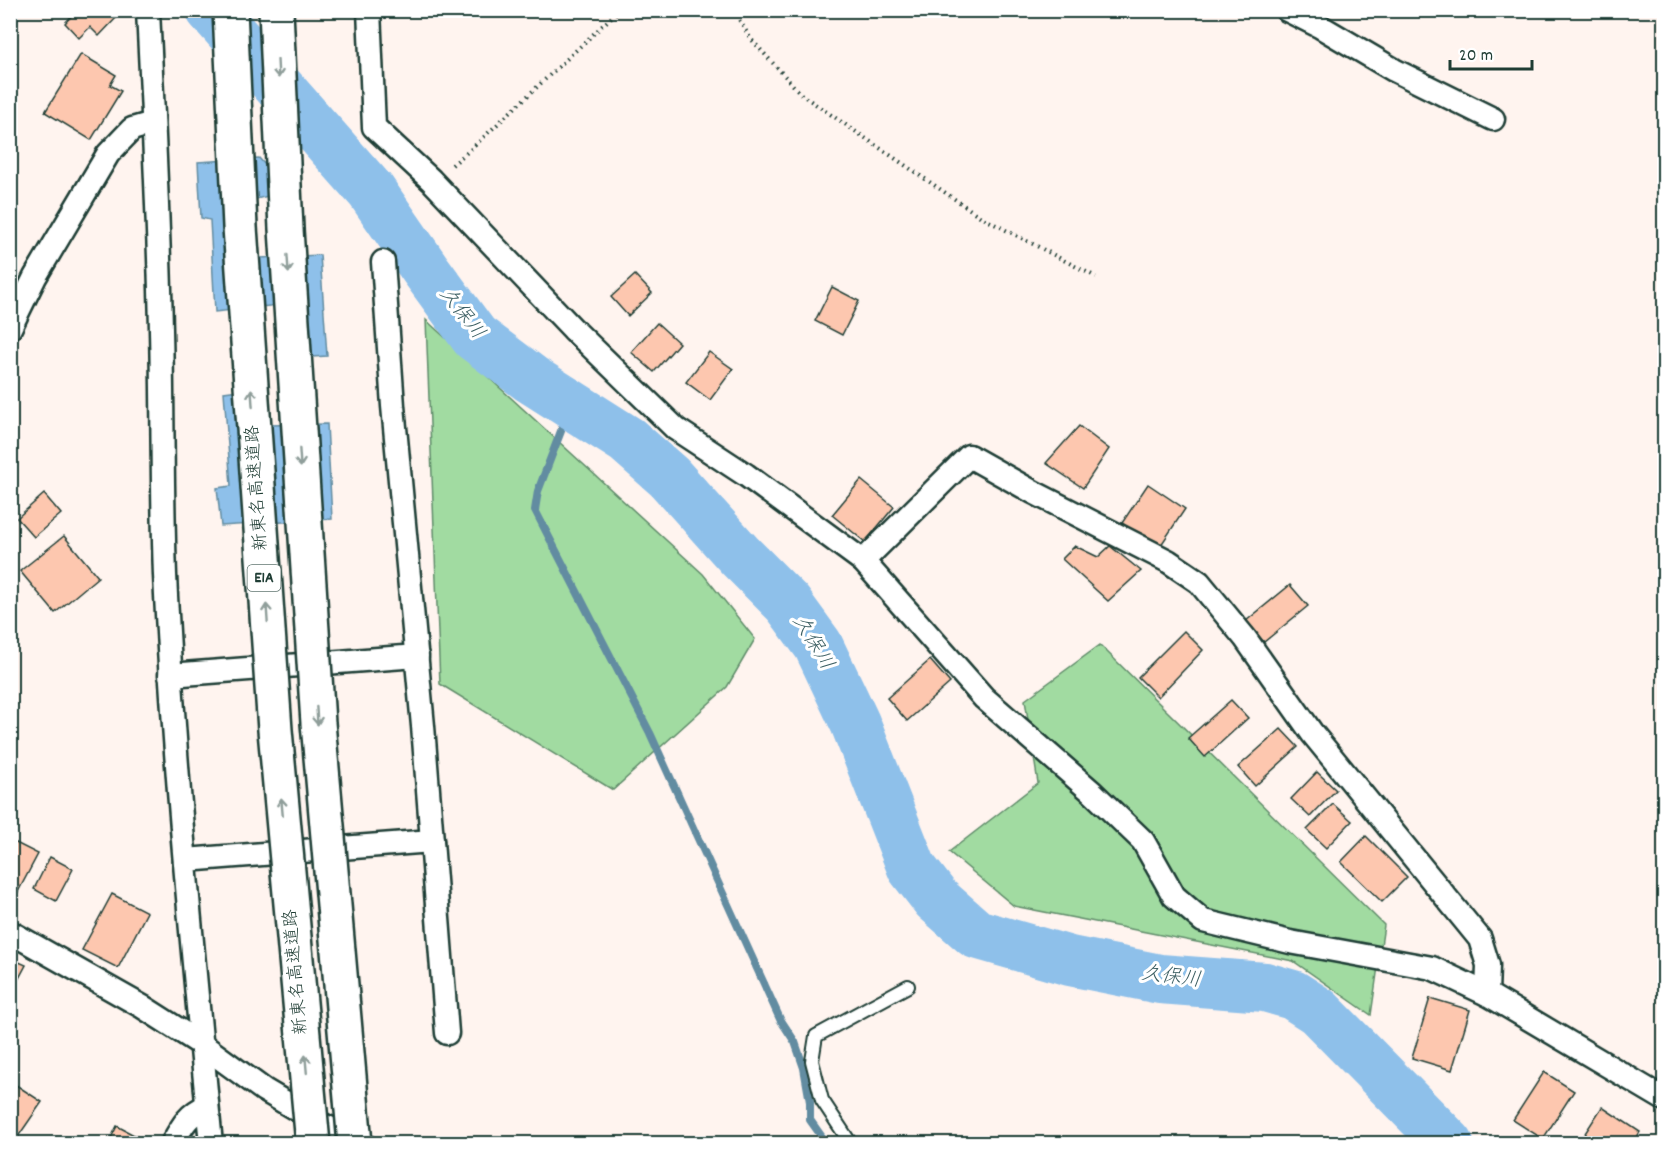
<svg xmlns="http://www.w3.org/2000/svg" width="1675" height="1154" viewBox="0 0 1675 1154" font-family="Dekko,'Klee One',sans-serif">
	<rect width="100%" height="100%" fill="#fff4ef"/>
	<filter id="ink" filterUnits="userSpaceOnUse"><feTurbulence type="fractalNoise" baseFrequency=".0167" numOctaves="2"/><feDisplacementMap in="SourceGraphic" scale="12" xChannelSelector="R" yChannelSelector="G"/><feConvolveMatrix kernelMatrix="1 2 1 2 8 2 1 2 1" color-interpolation-filters="sRGB"/></filter>
	<g filter="url(#ink)">
		<g fill="#a1dba1" stroke="#608c6a" stroke-width="1.5">
			<path d="M426,320L703,574L755,639L727,687L613,790L440,684Z"/>
			<path d="M1100,645L1384,925L1371,1015L1293,961L1014,906L949,852L1038,783L1025,700Z"/>
		</g>
		<g fill="#8ec0ea" stroke="#628ca1" stroke-width="1.5">
			<path d="M259,158L272,173V195L256,199L260,258L320,255L327,356L282,359L278,305L215,312L210,220L201,218L198,162Z"/>
			<path d="M261,387L265,425L327,424L332,519L221,526L217,488L231,486L224,392Z"/>
		</g>
		<g fill="none" stroke-linecap="round" stroke-linejoin="round">
			<path stroke="#628ca1" stroke-width="8" d="M571,405L538,491L535,510L650,733L780,1019L795,1042L804,1068L810,1102V1120L827,1144"/>
			<path stroke="#8ec0ea" stroke-width="50" d="M211,10L371,191L425,269L475,337L531,379L627,440L669,477L741,557L788,604L818,645L855,723L912,868L936,899L976,934L1070,961L1160,979L1265,987L1293,995L1318,1011L1449,1144"/>
		</g>
		<g fill="#fdc7af" stroke="#1f3d34" stroke-width="1.5">
			<path d="M77,10H110L117,17L99,36L90,27L79,38L65,23Z"/>
			<path d="M81,54L116,75L110,85L121,91L91,140L45,112Z"/>
			<path d="M635,275L652,293L628,316L611,297Z"/>
			<path d="M832,287L859,301L842,335L815,321Z"/>
			<path d="M657,323L679,343L654,372L631,352Z"/>
			<path d="M709,352L733,369L710,400L686,382Z"/>
			<path d="M1079,426L1109,449L1083,488L1046,463Z"/>
			<path d="M861,480L894,507L865,542L832,515Z"/>
			<path d="M1148,484L1185,509L1159,548L1122,523Z"/>
			<path d="M44,494L61,514L34,537L17,518Z"/>
			<path d="M64,536L98,577L55,613L20,571Z"/>
			<path d="M1075,546L1098,557L1110,546L1141,571L1108,601L1062,559Z"/>
			<path d="M1290,585L1308,606L1264,642L1246,621Z"/>
			<path d="M1184,631L1203,650L1158,697L1138,677Z"/>
			<path d="M930,660L950,683L907,721L887,698Z"/>
			<path d="M1231,700L1248,718L1205,757L1188,738Z"/>
			<path d="M1281,729L1298,747L1255,786L1238,767Z"/>
			<path d="M1317,772L1336,790L1310,817L1291,799Z"/>
			<path d="M1333,804L1352,821L1326,848L1307,830Z"/>
			<path d="M1366,836L1407,877L1382,902L1341,862Z"/>
			<path d="M10,840L38,854L10,907Z"/>
			<path d="M50,857L73,869L56,901L34,889Z"/>
			<path d="M112,894L147,912L118,968L82,950Z"/>
			<path d="M10,958L26,965L10,995Z"/>
			<path d="M1430,998L1470,1010L1452,1070L1412,1058Z"/>
			<path d="M1544,1072L1574,1091L1543,1139L1513,1120Z"/>
			<path d="M16,1085L42,1102L15,1141L10,1139V1094Z"/>
			<path d="M1602,1107L1640,1132L1633,1144H1578Z"/>
			<path d="M117,1126L151,1144H108Z"/>
		</g>
		<g fill="none" stroke-linecap="round" stroke-linejoin="round">
			<g stroke="#1f3d34" stroke-width="16">
				<path id="service" d="M851,1144L822,1100L812,1061L816,1036L908,986"/>
			</g>
			<g stroke="#1f3d34" stroke-width="27">
				<g id="minor">
					<path d="M148,10C153,117 159,223 161,330C163,411 162,493 165,575C174,765 193,954 211,1144"/>
					<path d="M369,10L374,127L431,180L573,329L676,429L746,475L863,561L969,456L1033,492L1168,561L1199,582L1245,638L1312,733L1480,939L1488,965L1487,994"/>
					<path d="M1287,10L1321,27L1394,70L1493,119"/>
					<path d="M383,262L393,406L423,726L447,1033"/>
					<path d="M10,328L35,277L108,154L132,129L153,123"/>
					<path d="M863,561L984,698L1092,792L1143,841L1174,896L1203,921L1290,942L1432,968L1487,994L1664,1099"/>
					<path d="M170,675L417,656"/>
					<path d="M185,860L432,841"/>
					<path d="M10,932L143,1007L201,1044L264,1090L325,1126L363,1144"/>
					<path d="M172,1144C182,1126 188,1114 207,1106"/>
				</g>
			</g>
			<g stroke="#1f3d34" stroke-width="4" stroke-dasharray="1.5 4.5" stroke-linecap="butt">
				<path d="M733,10L751,39L802,95L981,217L1096,277"/>
				<path d="M452,165L471,149L619,10"/>
			</g>
			<use href="#service" stroke="#fff" stroke-width="12"/>
			<use href="#minor" stroke="#fff" stroke-width="22"/>
			<g stroke="#1f3d34" stroke-width="38" stroke-linecap="butt">
				<g id="motorway-bridge">
					<path d="M230,10L240,227L275,730L313,1144"/>
					<path d="M276,10L286,229L318,723L355,1144"/>
				</g>
			</g>
			<use href="#motorway-bridge" stroke="#fff" stroke-width="33"/>
		</g>
		<defs><path id="oneway-shaft" d="M-6 0H5M1.5-3L5.5 0L1.5 3" fill="none" stroke-width="1.6" stroke-linecap="round" stroke-linejoin="round" transform="scale(1.5)"/></defs>
		<g stroke="#8f9e9a">
			<use href="#oneway-shaft" transform="translate(278 69) rotate(87)"/>
			<use href="#oneway-shaft" transform="translate(288 264) rotate(86)"/>
			<use href="#oneway-shaft" transform="translate(252 398) rotate(-94)"/>
			<use href="#oneway-shaft" transform="translate(300 458) rotate(86)"/>
			<use href="#oneway-shaft" transform="translate(267 613) rotate(-94)"/>
			<use href="#oneway-shaft" transform="translate(317 716) rotate(86)"/>
			<use href="#oneway-shaft" transform="translate(282 807) rotate(-95)"/>
			<use href="#oneway-shaft" transform="translate(306 1064) rotate(-95)"/>
		</g>
	</g>
	<g text-anchor="middle" dominant-baseline="central" stroke-width="6" stroke-linejoin="round" paint-order="stroke">
		<rect fill="#fff" stroke="#627771" stroke-width="1.5" x="247.5" y="565" width="33" height="26" rx="4.5"/>
		<g font-size="16" font-weight="bold" fill="#1f3d34">
			<text x="264" y="578">E1A</text>
		</g>
		<g font-size="18" fill="#1f3d34" stroke="#fff">
			<text transform="translate(258 488) rotate(-94)">新東名高速道路</text>
			<text transform="translate(297 972) rotate(-95)">新東名高速道路</text>
		</g>
		<g font-size="20" font-style="italic" fill="#3b5e62" stroke="#fff">
			<text transform="translate(461 314) rotate(52)">久保川</text>
			<text transform="translate(812 643) rotate(59)">久保川</text>
			<text transform="translate(1171 978) rotate(7)">久保川</text>
		</g>
	</g>
	<rect width="1675" height="1154" fill="none" stroke="#fff" stroke-width="36"/>
	<rect x="18" y="18" width="1639" height="1118" fill="none" stroke="#1f3d34" stroke-width="2" filter="url(#ink)"/>
	<path d="M1450 60v9h82v-9" fill="none" stroke="#1f3d34" stroke-width="3"/>
	<text x="1459" y="60" font-size="18" fill="#1f3d34" stroke="#ffffff" stroke-width="4.5" paint-order="stroke">20 m</text>
</svg>
